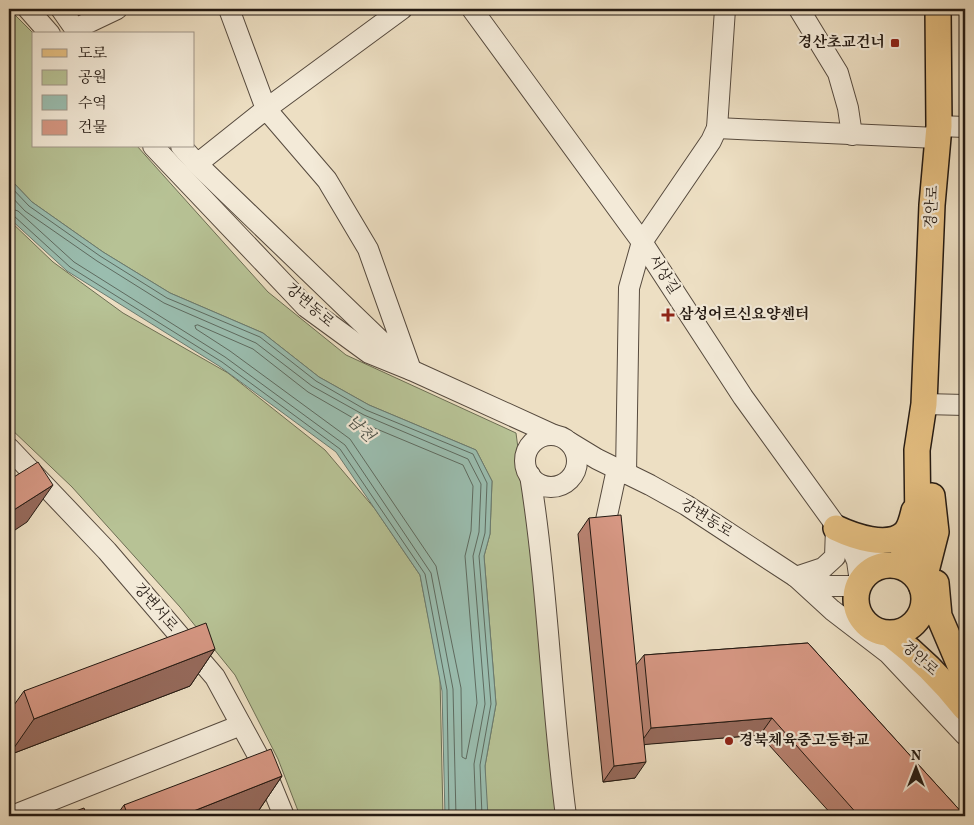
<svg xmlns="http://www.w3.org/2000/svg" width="974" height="825" viewBox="0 0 974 825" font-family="Vollkorn,'Noto Serif KR',serif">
	<rect width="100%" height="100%" fill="#eddfc3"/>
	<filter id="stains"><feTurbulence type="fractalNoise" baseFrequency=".004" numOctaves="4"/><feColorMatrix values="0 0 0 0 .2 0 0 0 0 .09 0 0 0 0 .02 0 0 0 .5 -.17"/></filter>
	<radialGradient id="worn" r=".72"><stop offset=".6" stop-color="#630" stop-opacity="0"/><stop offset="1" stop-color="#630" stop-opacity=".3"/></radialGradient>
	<g fill="#b7c295" stroke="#6d6e54">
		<path d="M9,9L34,34V146H137L268,292L346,355L516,433L566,816H488L486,811L485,766L496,704L484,556L490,534L492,481L476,450L369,405L319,377L263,333L170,293L103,252L32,202L9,178Z"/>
		<path d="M9,220L53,262L123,313L228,373L325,450L375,509L420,575L440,678L443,816H300L278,759L235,675L180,607L72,487L9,427Z"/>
	</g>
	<path fill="#9abdaf" stroke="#6a7b70" d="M9,178L32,202L103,252L170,293L263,333L319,377L369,405L476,450L492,481L490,534L484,556L496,704L485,766L488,816H445L442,691L420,575L336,452L219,366L67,271L9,218Z"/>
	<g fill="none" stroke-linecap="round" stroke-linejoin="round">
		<g stroke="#5e6b60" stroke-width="1">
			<path d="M9,185L29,206L100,256L167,298L260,337L316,381L366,410L473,454L487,483L485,533L479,556L491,704L480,765L482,816"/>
			<path d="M9,194L25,211L97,261L164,303L256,343L312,386L364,415L468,459L481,484L479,532L473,556L485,704L474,764L476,816"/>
			<path d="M9,208L18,211L74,262L225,357L345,445L431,573L453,689L456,816"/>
			<path d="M9,214L14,216L70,267L222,362L340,449L425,574L447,690L449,816"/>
			<path d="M198,325L253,349L308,392L360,422L463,465L473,486L471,531L465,556L477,703L466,759L462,757L461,688L436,566L350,439L230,351L196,329L195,326Z"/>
		</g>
		<g stroke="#564a3e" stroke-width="22">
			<g id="minor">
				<path d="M28,9L50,34"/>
				<path d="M61,9L75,29L117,9"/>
				<path d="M229,9L266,109L402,9"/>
				<path d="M472,9L642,242L743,397L850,545L857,561L860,582"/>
				<path d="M799,9L838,73L848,108L852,135"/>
				<path d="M939,126L965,127"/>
				<path d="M717,128L937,138"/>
				<path d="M153,146L306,307L369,353L411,370L554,435"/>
				<path d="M181,146L197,164L411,370L368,249L327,180L266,109L197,164"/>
				<path d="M924,404L965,405"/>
				<circle cx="551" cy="461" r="26"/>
				<path d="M569,442L597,459L650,485L686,505L796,577L832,610L888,653L965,735"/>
				<path d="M9,448L107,551L215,677L263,765L284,816"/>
				<path d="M626,474L629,288L642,242L711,141L717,128L725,9"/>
				<path d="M530,475C548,588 551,703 566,816"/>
				<path d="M605,525L617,469"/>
				<path d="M850,545L885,565"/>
				<path d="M796,577L823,568L835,557L836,528"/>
				<path d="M802,579L829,586H858"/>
				<path d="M12,816L241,725"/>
			</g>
		</g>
		<g stroke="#231912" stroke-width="28">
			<g id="major">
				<path d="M836,528C853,536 888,549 905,533C910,528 912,519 914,511"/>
				<circle cx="890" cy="599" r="34"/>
				<path d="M897,565L911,548L918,527L917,450L924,404L932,205L939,126L938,9"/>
				<path d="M936,583L939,616L962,670"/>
				<path d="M922,587L936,532L932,496"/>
				<path d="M890,634C919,656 943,680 965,708"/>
			</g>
		</g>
		<use href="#minor" stroke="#f3ead8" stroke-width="20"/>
		<use href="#major" stroke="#e6c082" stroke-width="25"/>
	</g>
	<g fill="#b88271" stroke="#231912">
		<path d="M589,518L636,665L644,655L808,643L965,816H833L760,735L645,744L635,778L603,782L578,534Z"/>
		<path d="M215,649L190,686L9,755V712L24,691Z"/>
		<path d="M282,776L257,813L249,816H116L124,805Z"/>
	</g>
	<g fill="#966a5c" stroke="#231912">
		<path d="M53,485L27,522L9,534V513Z"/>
		<path d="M215,649L190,686L9,755L34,719Z"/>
		<path d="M772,718L760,735L639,745L651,728Z"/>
		<path d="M646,762L635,778L603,782L614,766Z"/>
		<path d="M282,776L257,813L249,816H181Z"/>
	</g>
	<g fill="#d69783" stroke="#231912">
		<path d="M38,462L53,485L9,513V480Z"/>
		<path d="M621,515L646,762L614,766L589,518Z"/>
		<path d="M206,623L215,649L34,719L24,691Z"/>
		<path d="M808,643L965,816H859L772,718L651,728L644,655Z"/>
		<path d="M271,749L282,776L181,816H128L124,805Z"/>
		<path d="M84,808L87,816H62Z"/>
	</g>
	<g fill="#8f2418" stroke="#f3ead8" stroke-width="2">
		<rect x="890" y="38" width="10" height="10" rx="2.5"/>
		<path d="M665.5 307.5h5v5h5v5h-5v5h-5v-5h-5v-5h5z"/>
		<circle cx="729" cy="741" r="5"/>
	</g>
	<g text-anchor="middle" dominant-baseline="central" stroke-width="4.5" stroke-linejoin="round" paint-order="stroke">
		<g font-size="15" font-weight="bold" fill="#231912" stroke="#f3ead8" text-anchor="start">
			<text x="885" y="43" text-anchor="end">경산초교건너</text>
			<text x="679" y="315">삼성어르신요양센터</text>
			<text x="739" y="741">경북체육중고등학교</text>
		</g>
		<g font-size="15" fill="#231912" stroke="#f3ead8">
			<text transform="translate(933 207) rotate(-87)">경안로</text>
			<text transform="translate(663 275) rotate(57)">서상길</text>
			<text transform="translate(309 306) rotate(41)">강변동로</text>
			<text transform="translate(706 519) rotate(32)">강변동로</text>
			<text transform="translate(155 608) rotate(49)">강변서로</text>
			<text transform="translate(919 659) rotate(42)">경안로</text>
		</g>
		<g font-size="16" font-style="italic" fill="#4d5249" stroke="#f3ead8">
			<text transform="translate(360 429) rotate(43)">남천</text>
		</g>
	</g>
	<rect width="974" height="825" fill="none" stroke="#eddfc3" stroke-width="30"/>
	<rect x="10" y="10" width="954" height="805" fill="none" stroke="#231912" stroke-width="2.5"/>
	<rect x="15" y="15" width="944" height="795" fill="none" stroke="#231912"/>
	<rect x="32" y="32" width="162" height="115" fill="#f3ead8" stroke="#a09689"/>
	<rect x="42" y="49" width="25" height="8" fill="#e6c082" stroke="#a09689"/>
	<text x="78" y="58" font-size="15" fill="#231912">도로</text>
	<rect x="42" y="70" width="25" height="15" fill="#b7c295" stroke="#a09689"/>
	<text x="78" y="82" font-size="15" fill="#231912">공원</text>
	<rect x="42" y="95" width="25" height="15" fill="#9abdaf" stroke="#a09689"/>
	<text x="78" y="108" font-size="15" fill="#231912">수역</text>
	<rect x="42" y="120" width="25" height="15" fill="#d69783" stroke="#a09689"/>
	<text x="78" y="132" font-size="15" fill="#231912">건물</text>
	<g transform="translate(916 768)" stroke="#f3ead8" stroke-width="4" paint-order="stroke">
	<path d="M0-4L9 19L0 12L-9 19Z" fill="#231912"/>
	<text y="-8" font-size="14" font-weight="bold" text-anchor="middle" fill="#231912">N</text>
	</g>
	<rect width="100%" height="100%" filter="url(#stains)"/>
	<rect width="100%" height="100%" fill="url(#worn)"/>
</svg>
